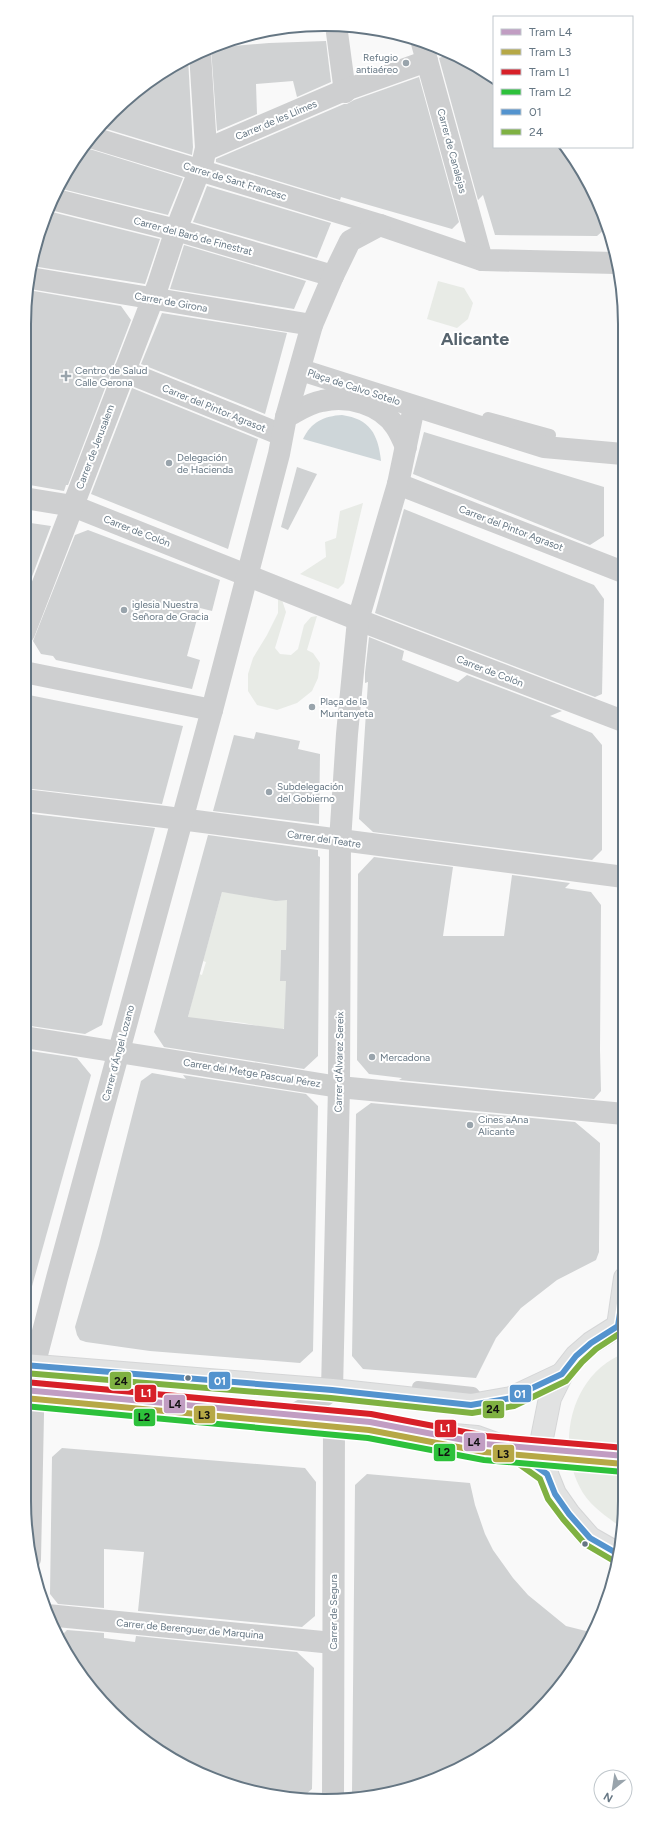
<svg xmlns="http://www.w3.org/2000/svg" width="649" height="1825" viewBox="0 0 649 1825" font-family="Figtree,sans-serif">
	<rect width="100%" height="100%" fill="#f9f9f9"/>
	<g fill="#e8ebe6">
		<path d="M438,281L464,288L473,303L468,319L457,328L427,319Z"/>
		<path d="M363,503L344,583L338,589L300,574L326,557L325,542L336,538L340,511Z"/>
		<path d="M278,598L282,600L286,612L275,648L280,654L291,655L298,649L304,625L311,617L317,616L307,650L313,653L320,663L318,678L312,691L297,703L277,710L257,705L248,691V674L253,658L267,635L278,613Z"/>
		<path d="M222,892L290,900L287,922L286,950H281L280,980L286,981L289,1023L279,1033C251,1021 217,1019 187,1021L199,974L202,975L206,962L203,961Z"/>
		<path d="M625,1353V1500L621,1527C607,1517 593,1508 583,1493C554,1446 571,1373 625,1353Z"/>
	</g>
	<path fill="#ced6d9" d="M342,415C370,419 378,434 381,461L303,439C311,422 324,416 342,415Z"/>
	<g fill="#d0d2d3" fill-rule="evenodd">
		<path d="M326,41L331,82L297,97L293,81L256,84L257,114L217,131L211,48L269,43Z"/>
		<path d="M449,54L475,64L494,80V147H564L594,192L605,229L597,236L495,235L483,195L478,200L439,58Z"/>
		<path d="M188,58L193,147L192,155L100,127L126,99L174,64Z"/>
		<path d="M419,77L459,222L452,229L341,197L340,200L216,162V159L344,104H347L354,100Z"/>
		<path d="M83,147L183,178L168,215L58,188Z"/>
		<path d="M207,186L331,223L317,258L193,222Z"/>
		<path d="M48,211L160,239L145,284L32,266L34,247Z"/>
		<path d="M184,245L306,281L294,309L170,289Z"/>
		<path d="M28,290L121,306L131,320L68,485H66L64,491L24,484V324Z"/>
		<path d="M162,313L287,333L265,414L141,364Z"/>
		<path d="M132,388L258,439L228,549L91,494Z"/>
		<path d="M424,432L604,487V536L590,545L413,474Z"/>
		<path d="M297,467L317,474L288,530L281,527Z"/>
		<path d="M404,509L594,585L604,599L602,694L595,697L375,613Z"/>
		<path d="M24,522L51,526L24,598Z"/>
		<path d="M88,530L220,580L212,611L200,608L187,656L200,660L192,689L56,660L53,656L41,654L33,641L75,535Z"/>
		<path d="M369,637L404,651L402,660L458,682L467,675L562,711L550,716L592,733L602,745V850L592,860L373,832L359,819L368,682L365,683V673Z"/>
		<path d="M24,694L183,726L162,804L24,788Z"/>
		<path d="M256,732L300,741L298,749L320,754L319,824L213,811L234,735L254,739Z"/>
		<path d="M24,813L155,828L102,1025L85,1034L24,1025Z"/>
		<path d="M208,835L318,850V856L320,857L318,1056L304,1069L164,1047L154,1032ZM222,892L276,901L287,900L286,950H281L280,981H286L284,1029L188,1017Z"/>
		<path d="M374,857L453,867L443,936H504L512,875L570,883L565,888L591,892L601,905L600,1050L601,1091L594,1099L399,1080L402,1078L369,1074L357,1060L358,874Z"/>
		<path d="M24,1050L77,1058L91,1075L29,1297H24Z"/>
		<path d="M152,1073L186,1079L183,1075L306,1094L318,1106L313,1351L300,1363L150,1351L86,1342L80,1340L77,1335L75,1327L99,1245L141,1081Z"/>
		<path d="M371,1103L575,1122L600,1143L599,1245V1252L596,1260L557,1280L521,1308L496,1338L476,1378L363,1369L352,1356L356,1114Z"/>
		<path d="M62,1448L305,1468L316,1482L315,1616L302,1627L138,1611L144,1552L104,1549V1608L58,1604L50,1594L52,1457Z"/>
		<path d="M367,1474L470,1483L475,1505L485,1534L493,1550L513,1578L528,1595L566,1626L590,1632L574,1668L537,1713L492,1750L402,1791L358,1798L352,1793L355,1485Z"/>
		<path d="M67,1630L104,1633V1638L135,1642L136,1636L297,1652L314,1668L312,1789L300,1799L284,1798L191,1770L142,1739L99,1699L60,1637Z"/>
	</g>
	<g fill="none" stroke-linecap="round" stroke-linejoin="round">
		<g stroke="#d5d6d7" stroke-width="24">
			<path id="secondary" d="M618,1326L625,1278"/>
		</g>
		<g stroke="#d5d6d7" stroke-width="24">
			<g id="primary">
				<path d="M24,1365L332,1390L471,1405L511,1398L562,1374"/>
				<path d="M24,1398L477,1437L513,1450L547,1474"/>
				<path d="M618,1554L590,1538L569,1514L555,1494L547,1474L542,1438L550,1398L562,1374L576,1356L591,1343L618,1326L625,1325"/>
			</g>
		</g>
		<g stroke="#cecfd0" stroke-width="12">
			<path d="M488,418L550,435"/>
			<path d="M418,1387L473,1393L482,1404"/>
		</g>
		<g stroke="#cecfd0" stroke-width="22">
			<path d="M336,25L345,92"/>
			<path d="M422,43L482,260"/>
			<path d="M90,137L380,225L482,260L616,263"/>
			<path d="M206,148H210L340,92L427,61"/>
			<path d="M52,199L176,230L333,276"/>
			<path d="M30,278L312,325"/>
			<path d="M301,370L544,447L623,454"/>
			<path d="M124,371L282,435"/>
			<path d="M286,417C298,411 309,403 322,401C348,395 381,404 396,427C400,433 403,440 406,447"/>
			<path d="M398,484L623,572"/>
			<path d="M24,498L73,506L369,624L623,721"/>
			<path d="M24,633L158,285L176,230L203,161L206,148L200,53"/>
			<path d="M24,672L212,710"/>
			<path d="M24,800L165,817L624,877"/>
			<path d="M24,1037L339,1087L624,1114"/>
			<path d="M284,1420L311,1405L332,1390L339,1087L340,841L347,734L358,620L398,484L414,407"/>
			<path d="M30,1559L34,1366L57,1278L212,710L279,454L286,417L312,325L333,276L350,241L380,225"/>
			<path d="M47,1615L333,1643"/>
			<path d="M333,1800L334,1424"/>
		</g>
		<use href="#secondary" stroke="#e1e2e2" stroke-width="22"/>
		<use href="#primary" stroke="#e1e2e2" stroke-width="22"/>
		<g stroke="#fff" stroke-width="9">
			<g id="bus-1">
				<path d="M24,1365L332,1390L471,1405L511,1398L562,1374L576,1356L591,1343L618,1326L625,1281"/>
				<path d="M413,1431L477,1437L513,1450L547,1474L555,1494L569,1514L590,1538L618,1554"/>
			</g>
		</g>
		<g stroke="#fff" stroke-width="9">
			<g id="bus-2">
				<path d="M24,1373L331,1398L472,1413L514,1406L566,1381L582,1362L596,1349L625,1330"/>
				<path d="M412,1439L475,1445L509,1457L540,1479L548,1499L563,1519L585,1544L614,1561"/>
			</g>
		</g>
		<use href="#bus-1" stroke="#5393ce" stroke-width="6"/>
		<use href="#bus-2" stroke="#7fb142" stroke-width="6"/>
		<g stroke="#fff" stroke-width="9">
			<path id="tram-1" d="M24,1390L370,1422L485,1444L625,1456"/>
		</g>
		<g stroke="#fff" stroke-width="9">
			<path id="tram-2" d="M24,1398L369,1430L484,1452L624,1464"/>
		</g>
		<g stroke="#fff" stroke-width="9">
			<path id="tram-3" d="M25,1382L371,1414L486,1436L625,1448"/>
		</g>
		<g stroke="#fff" stroke-width="9">
			<path id="tram-4" d="M24,1406L368,1438L484,1460L624,1472"/>
		</g>
		<use href="#tram-1" stroke="#c19dc2" stroke-width="6"/>
		<use href="#tram-2" stroke="#b6a846" stroke-width="6"/>
		<use href="#tram-3" stroke="#d72028" stroke-width="6"/>
		<use href="#tram-4" stroke="#2dc13b" stroke-width="6"/>
	</g>
	<g fill="#99a4ac" stroke="#fff" stroke-width="1.5">
		<circle cx="406" cy="63" r="4"/>
		<path d="M64 370h4v4h4v4h-4v4h-4v-4h-4v-4h4z"/>
		<circle cx="169" cy="463" r="4"/>
		<circle cx="124" cy="610" r="4"/>
		<circle cx="312" cy="707" r="4"/>
		<circle cx="269" cy="792" r="4"/>
		<circle cx="372" cy="1057" r="4"/>
		<circle cx="470" cy="1125" r="4"/>
	</g>
	<g fill="#657683" stroke="#fff" stroke-width="1.5">
		<circle cx="188" cy="1378" r="3.5"/>
		<circle cx="585" cy="1544" r="3.5"/>
	</g>
	<g text-anchor="middle" dominant-baseline="central" stroke-width="4" stroke-linejoin="round" paint-order="stroke">
		<g font-size="10" fill="#657683" stroke="#fff" text-anchor="start">
			<text x="398" y="57" text-anchor="end">Refugio<tspan x="398" dy="12">antiaéreo</tspan></text>
			<text x="75" y="370">Centro de Salud<tspan x="75" dy="12">Calle Gerona</tspan></text>
			<text x="177" y="457">Delegación<tspan x="177" dy="12">de Hacienda</tspan></text>
			<text x="132" y="604">iglesia Nuestra<tspan x="132" dy="12">Señora de Gracia</tspan></text>
			<text x="320" y="701">Plaça de la<tspan x="320" dy="12">Muntanyeta</tspan></text>
			<text x="277" y="786">Subdelegación<tspan x="277" dy="12">del Gobierno</tspan></text>
			<text x="380" y="1057">Mercadona</text>
			<text x="478" y="1119">Cines aAna<tspan x="478" dy="12">Alicante</tspan></text>
		</g>
		<g font-size="10" fill="#657683" stroke="#fff">
			<text transform="translate(276 120) rotate(-23)">Carrer de les Llimes</text>
			<text transform="translate(452 151) rotate(75)">Carrer de Canalejas</text>
			<text transform="translate(235 181) rotate(17)">Carrer de Sant Francesc</text>
			<text transform="translate(193 236) rotate(15)">Carrer del Baró de Finestrat</text>
			<text transform="translate(171 302) rotate(10)">Carrer de Girona</text>
			<text transform="translate(354 387) rotate(18)">Plaça de Calvo Sotelo</text>
			<text transform="translate(214 408) rotate(22)">Carrer del Pintor Agrasot</text>
			<text transform="translate(95 447) rotate(-69)">Carrer de Jerusalem</text>
			<text transform="translate(511 528) rotate(21)">Carrer del Pintor Agrasot</text>
			<text transform="translate(137 531) rotate(21)">Carrer de Colón</text>
			<text transform="translate(490 671) rotate(21)">Carrer de Colón</text>
			<text transform="translate(324 839) rotate(8)">Carrer del Teatre</text>
			<text transform="translate(118 1053) rotate(-75)">Carrer d'Ángel Lozano</text>
			<text transform="translate(339 1062) rotate(-89)">Carrer d'Álvarez Sereix</text>
			<text transform="translate(252 1073) rotate(9)">Carrer del Metge Pascual Pérez</text>
			<text transform="translate(333 1612) rotate(-90)">Carrer de Segura</text>
			<text transform="translate(190 1629) rotate(5)">Carrer de Berenguer de Marquina</text>
		</g>
		<g font-size="18" font-weight="bold" fill="#57646e" stroke="#fff">
			<text x="475" y="339">Alicante</text>
		</g>
	</g>
	<path d="M0 0H649V1825H0ZM324 31H325A293 293 0 0 1 618 324V1501A293 293 0 0 1 325 1794H324A293 293 0 0 1 31 1501V324A293 293 0 0 1 324 31Z" fill="#fff" fill-rule="evenodd"/>
	<path fill="none" stroke="#657683" stroke-width="2" d="M324 31H325A293 293 0 0 1 618 324V1501A293 293 0 0 1 325 1794H324A293 293 0 0 1 31 1501V324A293 293 0 0 1 324 31Z"/>
	<g stroke="#fff" stroke-width="1.5">
		<rect x="109" y="1371" width="23" height="19" rx="4" fill="#7fb142"/>
		<rect x="208" y="1371" width="23" height="19" rx="4" fill="#5393ce"/>
		<rect x="134" y="1384" width="23" height="19" rx="4" fill="#d72028"/>
		<rect x="509" y="1384" width="23" height="19" rx="4" fill="#5393ce"/>
		<rect x="163" y="1394" width="23" height="20" rx="4" fill="#c19dc2"/>
		<rect x="482" y="1400" width="23" height="19" rx="4" fill="#7fb142"/>
		<rect x="193" y="1405" width="23" height="19" rx="4" fill="#b6a846"/>
		<rect x="133" y="1408" width="23" height="19" rx="4" fill="#2dc13b"/>
		<rect x="434" y="1419" width="23" height="19" rx="4" fill="#d72028"/>
		<rect x="463" y="1432" width="23" height="20" rx="4" fill="#c19dc2"/>
		<rect x="433" y="1443" width="23" height="19" rx="4" fill="#2dc13b"/>
		<rect x="492" y="1444" width="23" height="19" rx="4" fill="#b6a846"/>
	</g>
	<g font-size="11" text-anchor="middle" font-weight="bold" fill="#fff">
		<text x="220" y="1385">01</text>
		<text x="146" y="1397">L1</text>
		<text x="520" y="1398">01</text>
		<text x="445" y="1432">L1</text>
	</g>
	<g font-size="11" text-anchor="middle" font-weight="bold" fill="#111">
		<text x="121" y="1385">24</text>
		<text x="175" y="1408">L4</text>
		<text x="493" y="1413">24</text>
		<text x="204" y="1419">L3</text>
		<text x="144" y="1421">L2</text>
		<text x="474" y="1446">L4</text>
		<text x="444" y="1456">L2</text>
		<text x="503" y="1458">L3</text>
	</g>
	<rect x="493" y="16" width="140" height="132" fill="#ffffff" stroke="#c1c8cd"/>
	<rect x="501" y="29" width="20" height="6" fill="#c19dc2" stroke="#c1c8cd"/>
	<text x="529" y="36" font-size="12" fill="#657683">Tram L4</text>
	<rect x="501" y="49" width="20" height="6" fill="#b6a846" stroke="#c1c8cd"/>
	<text x="529" y="56" font-size="12" fill="#657683">Tram L3</text>
	<rect x="501" y="69" width="20" height="6" fill="#d72028" stroke="#c1c8cd"/>
	<text x="529" y="76" font-size="12" fill="#657683">Tram L1</text>
	<rect x="501" y="89" width="20" height="6" fill="#2dc13b" stroke="#c1c8cd"/>
	<text x="529" y="96" font-size="12" fill="#657683">Tram L2</text>
	<rect x="501" y="109" width="20" height="6" fill="#5393ce" stroke="#c1c8cd"/>
	<text x="529" y="116" font-size="12" fill="#657683">01</text>
	<rect x="501" y="129" width="20" height="6" fill="#7fb142" stroke="#c1c8cd"/>
	<text x="529" y="136" font-size="12" fill="#657683">24</text>
	<g transform="translate(613 1789) rotate(210)"><circle r="19" fill="#ffffff" stroke="#c1c8cd"/>
	<path d="M0-3L7 15L0 10L-7 15Z" fill="#99a4ac"/>
	<text y="-6" font-size="11" font-weight="bold" text-anchor="middle" fill="#657683">N</text>
	</g>
</svg>
